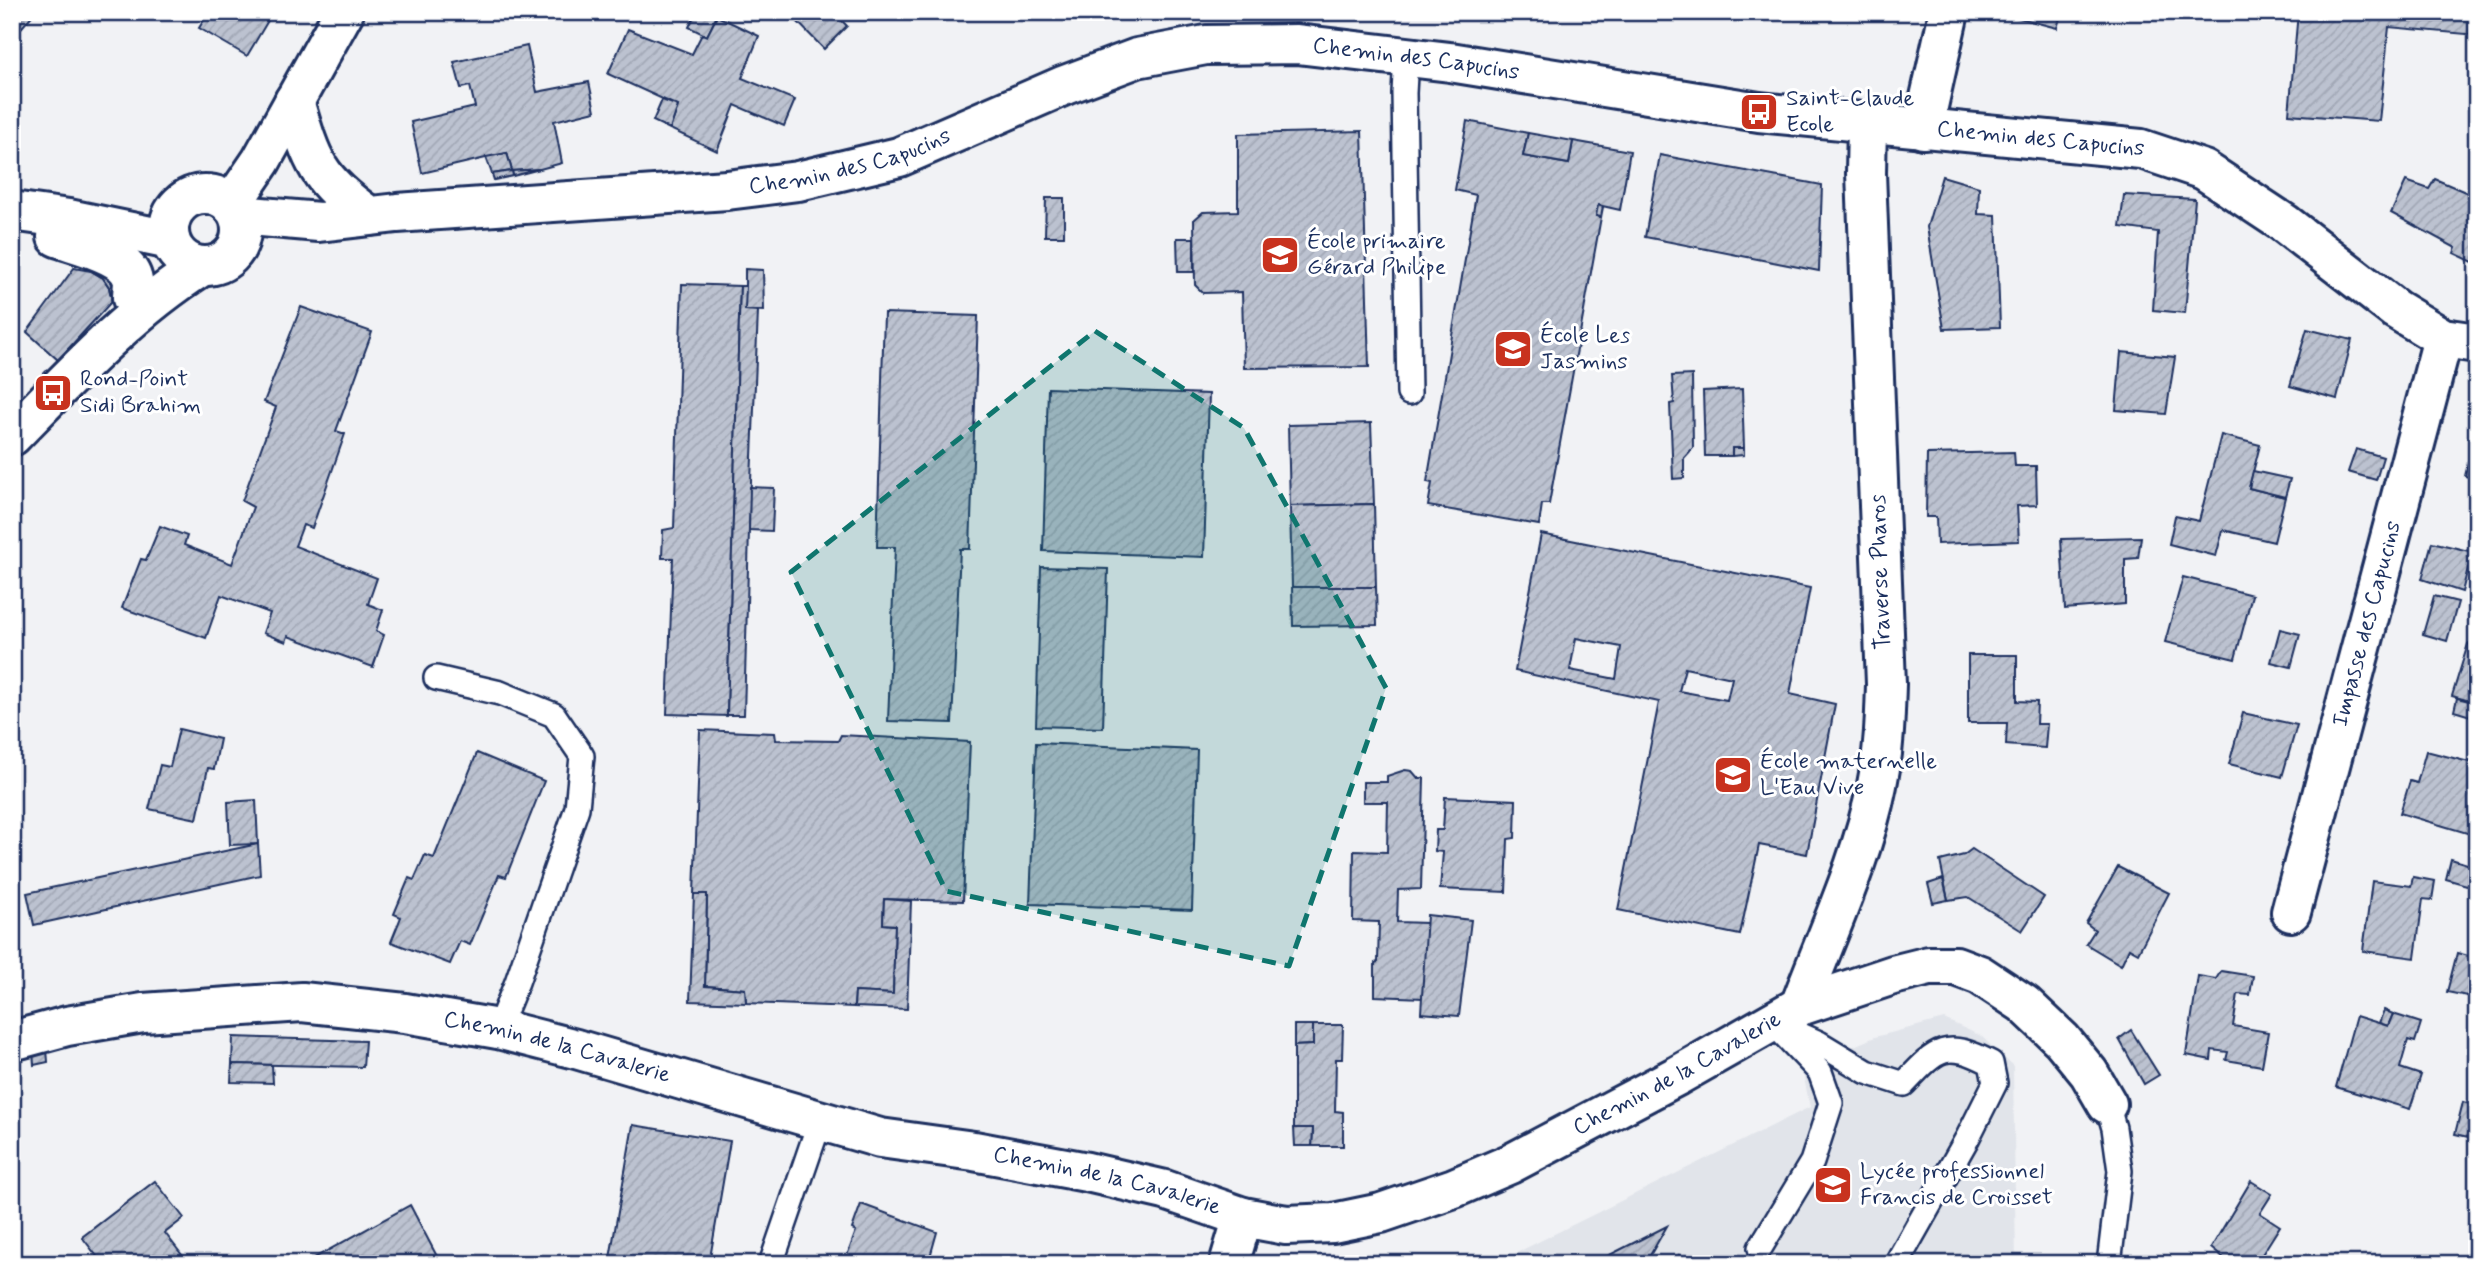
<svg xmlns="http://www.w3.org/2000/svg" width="2489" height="1276" viewBox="0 0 2489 1276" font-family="Mynerve,sans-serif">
	<defs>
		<pattern id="building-hatch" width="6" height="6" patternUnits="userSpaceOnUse" patternTransform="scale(1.75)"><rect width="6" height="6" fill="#bcc2d0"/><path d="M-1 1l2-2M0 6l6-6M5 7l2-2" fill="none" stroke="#a1a7b5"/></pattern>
	</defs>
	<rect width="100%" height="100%" fill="#f1f2f5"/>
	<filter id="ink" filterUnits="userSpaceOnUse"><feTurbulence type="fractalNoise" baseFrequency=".0143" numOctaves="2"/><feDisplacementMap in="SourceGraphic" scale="14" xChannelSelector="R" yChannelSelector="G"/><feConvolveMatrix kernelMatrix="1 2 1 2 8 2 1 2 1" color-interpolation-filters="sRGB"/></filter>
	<g filter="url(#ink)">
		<path fill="#e1e4ea" d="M1944,1019L1981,1036L2013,1066L2016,1264H1494L1810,1107L1802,1068L1875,1037Z"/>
		<g fill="url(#building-hatch)" stroke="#1b2f5e" stroke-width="2" fill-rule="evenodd">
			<path d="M12,12H35L12,39Z"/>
			<path d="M209,12H273L247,56L199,28Z"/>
			<path d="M696,12H709L717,16L707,36L689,27Z"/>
			<path d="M788,12H834L847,26L824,49Z"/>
			<path d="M1996,12H2062L2057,28Z"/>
			<path d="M2298,12H2477V35L2389,27L2379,121L2289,114Z"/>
			<path d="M717,16L759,36L742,78L795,100L784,126L735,105L717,151L670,129L678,106L608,74L628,29L692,54L702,34L707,36Z"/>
			<path d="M527,46L537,92L589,82L595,111L554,121L562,163L540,169L512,171L507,153L422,173L411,122L475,107L470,86L461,88L454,62Z"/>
			<path d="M662,100L678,106L670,129L653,121Z"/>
			<path d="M1467,121L1528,133L1523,156L1569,164L1573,141L1630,151L1620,210L1598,205L1596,216L1601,217L1549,504H1542L1539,525L1428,506L1432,483L1427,482L1476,195L1455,190Z"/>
			<path d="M1362,131L1369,367L1244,368L1242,292L1203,293L1195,285L1194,220L1203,212L1238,211V134Z"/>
			<path d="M1528,133L1573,141L1569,164L1523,156Z"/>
			<path d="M507,153L512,171L492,174L486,157Z"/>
			<path d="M1660,155L1822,185L1819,271L1645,237Z"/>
			<path d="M540,169L513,176L512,171Z"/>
			<path d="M512,171L513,176L494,180L492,174Z"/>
			<path d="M1942,176L1979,187L1978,214L1996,215L2000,327L1944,329L1927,227Z"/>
			<path d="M2435,179L2477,197V264L2454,253L2456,248L2391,213L2406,181L2429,189Z"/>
			<path d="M2124,195L2195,199L2185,313L2153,310L2158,232L2120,227Z"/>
			<path d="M1046,198H1064V236H1045Z"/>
			<path d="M1598,205L1603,207L1601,217L1596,216Z"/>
			<path d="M1177,238H1194V272H1178Z"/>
			<path d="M74,268L91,271L103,278L109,287L112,301L58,360L27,332Z"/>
			<path d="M745,269L763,270L764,311L745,310Z"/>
			<path d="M91,271L123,276L126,284L112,301L109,287L103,278Z"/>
			<path d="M682,284L740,286L727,716L667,714L673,558H662L663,530L674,528Z"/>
			<path d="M740,286H746L745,310L758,311L749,530L744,715H727Z"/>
			<path d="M301,307L372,332L336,431L345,434L312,528L303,525L295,546L377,578L368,604L383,610L376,631L384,635L373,667L288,636L286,642L263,633L270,613L221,595L206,638L122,608L141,559L146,560L160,526L187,536L184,545L232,564L253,507L242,501L276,407L264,402Z"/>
			<path d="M884,313L978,316L970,549H960L952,723L888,721L895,547H877Z"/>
			<path d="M2307,329L2352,340L2337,399L2290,386Z"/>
			<path d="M2121,352L2175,357L2166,414L2116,410Z"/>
			<path d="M1692,375L1693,448L1684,458V478L1673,479L1670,404L1674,403L1672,376Z"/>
			<path d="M1048,388L1209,394L1204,557L1043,551Z"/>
			<path d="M1742,389L1744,448H1732V456H1705L1703,391Z"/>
			<path d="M1371,423L1374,504L1290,506L1288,425Z"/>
			<path d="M2221,435L2260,445L2249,488L2285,497L2274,542L2223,530L2216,556L2169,544L2175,516L2199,521Z"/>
			<path d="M2472,447L2477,448V479L2465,476Z"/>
			<path d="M1732,448H1744V455L1732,456Z"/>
			<path d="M2356,449L2383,457L2376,480L2348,472Z"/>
			<path d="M2014,452L2015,466H2036L2037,505L2017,506L2019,541L1937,544L1936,517H1926L1927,454Z"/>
			<path d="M2253,471L2290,479L2285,497L2249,488Z"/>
			<path d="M750,487L774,488L772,531L749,530Z"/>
			<path d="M1374,504L1376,587H1292L1290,506Z"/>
			<path d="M1541,534L1810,588L1790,694L1835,704L1807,854L1759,845L1740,935L1618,910L1659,702L1515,671ZM1576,638L1621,647L1616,679L1570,670ZM1685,668L1732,678L1727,700L1679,691Z"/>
			<path d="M2141,537L2138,558L2125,559V604L2065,609L2061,539Z"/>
			<path d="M2432,542L2477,553V571L2468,568L2462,592L2422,579Z"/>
			<path d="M1041,567L1108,569L1103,728L1036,726Z"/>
			<path d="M2183,577L2252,595L2235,659L2165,642Z"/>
			<path d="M1292,587H1376L1377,625L1293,626Z"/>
			<path d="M2434,596L2458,602L2447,641L2423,634Z"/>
			<path d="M2280,629L2300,634L2291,667L2271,662Z"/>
			<path d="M2468,644L2477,647V703L2452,696Z"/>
			<path d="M1968,655H2017V701L2037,702L2036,724H2047L2045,748L2006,745L2007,723H1968Z"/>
			<path d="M2457,698L2477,703V718L2454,711Z"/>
			<path d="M2243,713L2297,725L2282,777L2229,764Z"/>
			<path d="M179,729L220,739L214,769L208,768L197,819L149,809L160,765L170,767Z"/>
			<path d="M700,730L775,733L776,740L838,741L841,735L970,742L963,901L884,899L883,924L895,925L893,994L855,992L854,1007L746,1003L745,989L705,986L707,894H694Z"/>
			<path d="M1036,743L1197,750L1192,910L1030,904Z"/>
			<path d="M2426,751L2477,764V836L2400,813L2410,781L2417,783Z"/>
			<path d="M477,753L544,781L506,877L499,875L470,945L460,941L450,964L391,942L401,917L394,914L409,878L414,880L425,855L434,858Z"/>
			<path d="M1405,770L1412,771L1418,778H1424L1421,889L1398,890L1397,922L1427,923L1423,998L1375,996V963L1378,962L1379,922L1353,921L1354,851L1387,852L1388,802H1363V782H1387V776Z"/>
			<path d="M1445,797L1516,800L1515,838L1508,839L1506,892L1440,889L1443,852L1435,851L1436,830H1443Z"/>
			<path d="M256,800L258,844L230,845L228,802Z"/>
			<path d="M258,844L260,875L34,925L27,893Z"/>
			<path d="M1972,849L2044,897L2022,931L1968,897L1948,900L1940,861L1964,855Z"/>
			<path d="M2451,859L2477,867V888L2446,879Z"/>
			<path d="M2118,867L2169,893L2138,953L2129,948L2121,965L2086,944L2095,930L2086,923Z"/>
			<path d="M2413,877L2435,881L2432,900L2423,899L2415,958L2363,951L2372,881L2411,886Z"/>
			<path d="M1943,879L1948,900L1933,903L1928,884Z"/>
			<path d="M694,894H707L705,986L745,989L746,1003L690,1001Z"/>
			<path d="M884,899L911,901L907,1009L854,1007L855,992L893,994L895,925L883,924Z"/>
			<path d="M1427,915L1471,920L1459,1016L1421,1013Z"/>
			<path d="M2457,953L2477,958V998L2447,992Z"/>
			<path d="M2221,971L2253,976L2250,995L2238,994L2233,1026L2268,1032L2262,1066L2226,1060L2228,1052L2212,1050L2211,1060L2186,1055L2198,976L2216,979Z"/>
			<path d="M2384,1010L2393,1014L2388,1026L2379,1023Z"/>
			<path d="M2393,1014L2421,1023L2415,1042L2408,1040L2400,1068L2421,1075L2410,1109L2336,1087L2356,1016L2388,1026Z"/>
			<path d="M1294,1025H1313V1045L1294,1046Z"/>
			<path d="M1313,1025H1343L1342,1059H1336L1335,1111L1343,1112V1146H1312L1313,1128H1294V1046L1313,1045Z"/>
			<path d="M2131,1030L2159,1075L2144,1084L2119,1039Z"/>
			<path d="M233,1037L365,1041L363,1067L232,1064Z"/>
			<path d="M47,1049L48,1062L34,1065L33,1051Z"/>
			<path d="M232,1064L272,1065L273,1083L231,1082Z"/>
			<path d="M2463,1102L2477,1106V1139L2455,1134Z"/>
			<path d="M633,1125L730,1141L709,1264H609Z"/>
			<path d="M1294,1128H1313L1312,1146H1295Z"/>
			<path d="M155,1181L184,1218L165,1233L189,1264H103L82,1237Z"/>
			<path d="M2251,1181L2272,1194L2260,1213L2280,1226L2256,1264H2230L2211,1248Z"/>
			<path d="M861,1204L937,1232L928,1264H844L856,1231L852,1229Z"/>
			<path d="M410,1205L441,1264H318L314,1258Z"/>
			<path d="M1667,1226L1645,1264H1592Z"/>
			<path d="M1679,1255L1694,1264H1674Z"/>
		</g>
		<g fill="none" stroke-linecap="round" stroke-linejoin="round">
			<g stroke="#1b2f5e" stroke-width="28">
				<g id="lane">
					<path d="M1406,57L1404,93L1409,393"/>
					<path d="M436,678L500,693L554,715L582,756L577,808L517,982L498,1029"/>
					<path d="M2107,1104L2114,1128L2120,1171L2109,1264"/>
					<path d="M1760,1248L1812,1162L1831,1103L1820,1072L1772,1022L1819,1043L1867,1072L1904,1084C1937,1049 1945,1039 1991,1063L1995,1083L1968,1137L1896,1264"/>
					<path d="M771,1264L820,1121"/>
				</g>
			</g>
			<g stroke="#1b2f5e" stroke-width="44">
				<g id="street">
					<path d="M294,101C312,162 316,178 369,216"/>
					<path d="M1923,129L1949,12"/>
					<circle cx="205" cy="230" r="36"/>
					<path d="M231,205L261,161L344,12"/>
					<path d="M12,211L69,219L170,240"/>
					<path id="s1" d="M239,215L319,222L397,213L727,190L798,181L899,157L1065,85L1137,58L1206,45L1297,44L1450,62L1759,112L2141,149L2204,170L2284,223L2395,309L2443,338L2477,343"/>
					<path d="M57,237C79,245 129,255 133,281C133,286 132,292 132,298"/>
					<path d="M12,436C71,376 130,312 201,267"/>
					<path id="s2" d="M2291,912L2443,338"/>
					<path d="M1800,1006C1826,936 1863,858 1877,785C1884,751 1885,718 1886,684L1866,173L1867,124"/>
					<path id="s3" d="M12,1041L67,1026L143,1013L302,1002L405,1013L498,1029L576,1049L880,1138L974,1151L1087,1172L1165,1190L1243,1217L1286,1225L1333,1223L1381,1213L1454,1188L1510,1164L1677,1076L1800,1006L1893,975L1929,966H1956L1980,975L2024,1004L2062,1040L2089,1073L2107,1104"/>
					<path d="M1229,1264L1243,1217"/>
				</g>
			</g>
			<use href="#lane" stroke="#fff" stroke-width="23"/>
			<use href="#street" stroke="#fff" stroke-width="38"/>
		</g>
	</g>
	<path fill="#0f766e" fill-opacity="0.2" stroke="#0f766e" stroke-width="5" stroke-dasharray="14 9" stroke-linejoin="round" d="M1095,331L1244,428L1386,688L1289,966L946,891L791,572Z"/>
	<defs>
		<g id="bus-square" transform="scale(2.0125)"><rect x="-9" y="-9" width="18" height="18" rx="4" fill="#c8321e" stroke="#fff"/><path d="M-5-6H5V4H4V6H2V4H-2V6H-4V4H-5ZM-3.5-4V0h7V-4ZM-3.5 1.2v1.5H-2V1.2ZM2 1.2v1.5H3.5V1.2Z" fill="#fff"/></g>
		<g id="school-square" transform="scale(2.0125)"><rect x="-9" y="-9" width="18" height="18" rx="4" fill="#c8321e" stroke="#fff"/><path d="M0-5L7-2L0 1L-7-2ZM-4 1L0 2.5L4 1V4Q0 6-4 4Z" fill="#fff"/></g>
	</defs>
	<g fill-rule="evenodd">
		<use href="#bus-square" x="1759" y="112"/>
		<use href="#school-square" x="1280" y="255"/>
		<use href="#school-square" x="1513" y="349"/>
		<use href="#bus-square" x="53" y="393"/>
		<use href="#school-square" x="1733" y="775"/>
		<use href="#school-square" x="1833" y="1185"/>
	</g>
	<g text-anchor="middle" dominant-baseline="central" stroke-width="6" stroke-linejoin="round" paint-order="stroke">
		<g font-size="23" fill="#1b2f5e" stroke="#fff">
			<text stroke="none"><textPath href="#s1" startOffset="1204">Chemin des Capucins</textPath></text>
			<text stroke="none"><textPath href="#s1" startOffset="1834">Chemin des Capucins</textPath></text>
			<text stroke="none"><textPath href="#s1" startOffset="616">Chemin des Capucins</textPath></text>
			<text transform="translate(1881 572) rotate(-92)">Traverse Pharos</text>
			<text stroke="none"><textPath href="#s2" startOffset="298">Impasse des Capucins</textPath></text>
			<text stroke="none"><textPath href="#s3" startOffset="553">Chemin de la Cavalerie</textPath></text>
			<text stroke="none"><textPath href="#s3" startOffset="1729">Chemin de la Cavalerie</textPath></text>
			<text stroke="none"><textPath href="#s3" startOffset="1120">Chemin de la Cavalerie</textPath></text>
		</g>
		<g font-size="23" fill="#1b2f5e" stroke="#fff" text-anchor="start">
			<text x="1786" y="99">Saint-Claude<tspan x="1786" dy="26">Ecole</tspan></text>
			<text x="1307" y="242">École primaire<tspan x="1307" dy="26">Gérard Philipe</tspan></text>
			<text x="1540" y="336">École Les<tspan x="1540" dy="26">Jasmins</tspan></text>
			<text x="80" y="380">Rond-Point<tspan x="80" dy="26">Sidi Brahim</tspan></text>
			<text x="1760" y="762">École maternelle<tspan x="1760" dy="26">L'Eau Vive</tspan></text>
			<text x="1860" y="1172">Lycée professionnel<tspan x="1860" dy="26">Francis de Croisset</tspan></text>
		</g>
	</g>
	<rect width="2489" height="1276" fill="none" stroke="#fff" stroke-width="42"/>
	<rect x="21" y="21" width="2447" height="1234" fill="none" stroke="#1b2f5e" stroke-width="2.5" filter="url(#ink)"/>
</svg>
